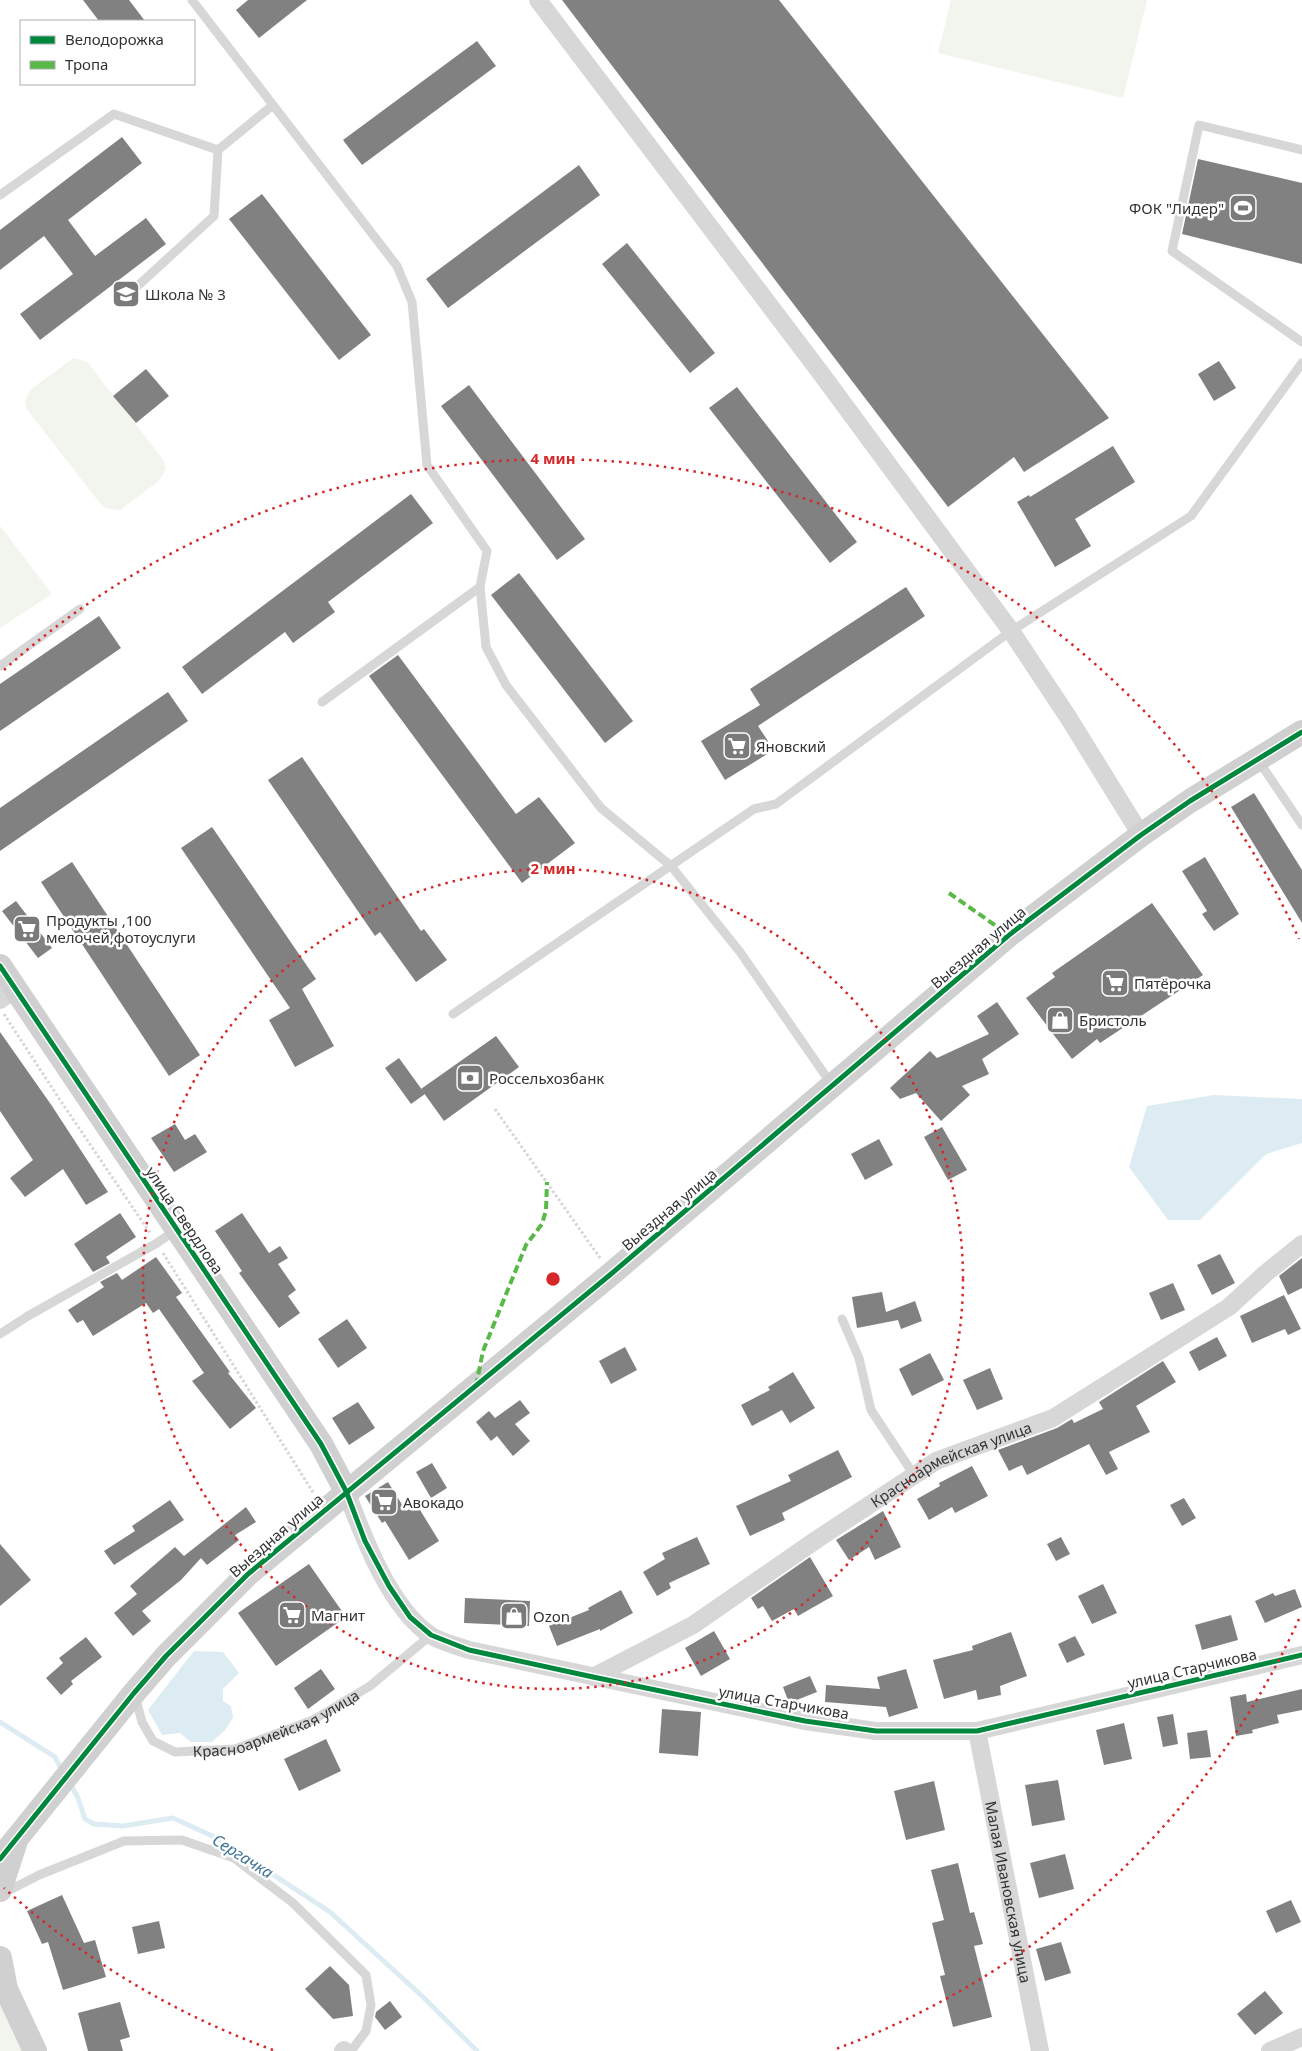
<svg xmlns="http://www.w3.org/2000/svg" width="1302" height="2051" viewBox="0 0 1302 2051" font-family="'Noto Sans',sans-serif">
	<rect width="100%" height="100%" fill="#fff"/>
	<g fill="#f1f5ed">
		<path d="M951,0H1147L1123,98L938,53Z"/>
		<path d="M74,358L87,362L91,367L164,461L166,468L160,480L120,510L105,508L99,502L26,408L25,401L31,389Z"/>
		<path d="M0,526L52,594L0,628Z"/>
		<path d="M0,2000L22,2051H0Z"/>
	</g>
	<g fill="#ddebf3">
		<path d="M1214,1095L1302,1099V1143L1266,1154L1200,1220H1168L1129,1167L1147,1106Z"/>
		<path d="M194,1651L223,1652L239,1673L223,1689V1701L231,1706L233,1718L225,1730L212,1742H191L180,1733L162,1735L148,1710Z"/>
	</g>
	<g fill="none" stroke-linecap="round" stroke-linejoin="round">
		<g stroke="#ddebf3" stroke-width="5">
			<path d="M0,1722L55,1757L63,1772"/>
			<path d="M70,1783L78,1798L85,1819L94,1824L123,1826L173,1818L219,1839L330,1912L422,1996L477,2051"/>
		</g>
	</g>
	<g fill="#818181">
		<path d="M83,0H129L145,21H99Z"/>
		<path d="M248,0H307L259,38L236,10Z"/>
		<path d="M562,0H779L1109,418L1024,472L1014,457L948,507Z"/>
		<path d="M477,41L496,66L362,165L343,140Z"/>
		<path d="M122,137L142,163L68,220L95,256L146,218L166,244L40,340L20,314L73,274L44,236L0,270V230Z"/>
		<path d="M1198,159L1302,183V264L1182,234Z"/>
		<path d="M579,165L600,195L448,308L426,279Z"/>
		<path d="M262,194L371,335L339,360L229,219Z"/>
		<path d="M627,243L715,353L690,373L602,264Z"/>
		<path d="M1219,361L1236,388L1214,401L1198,374Z"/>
		<path d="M146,369L169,396L136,423L113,396Z"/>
		<path d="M469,385L585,539L557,560L441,406Z"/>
		<path d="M737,387L857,542L830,563L709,408Z"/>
		<path d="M1113,446L1135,482L1075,519L1091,546L1055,567L1017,502L1029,495L1030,497Z"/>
		<path d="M411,494L433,523L328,602L335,612L293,643L285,632L202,694L182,667Z"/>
		<path d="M519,573L633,721L605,743L491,595Z"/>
		<path d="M906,587L925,616L758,726L774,750L725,780L701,741L760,705L750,689Z"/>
		<path d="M99,616L121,648L0,731V684Z"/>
		<path d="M398,655L516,814L539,797L575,843L522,883L369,676Z"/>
		<path d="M168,692L188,721L0,851V808Z"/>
		<path d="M302,757L421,931L424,929L447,960L416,982L380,932L375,936L268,780Z"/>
		<path d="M1254,793L1302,870V923L1231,807Z"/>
		<path d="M212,827L316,979L302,989L334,1046L295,1067L269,1020L290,1008L181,848Z"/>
		<path d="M1205,857L1239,914L1214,931L1202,914L1207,911L1182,871Z"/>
		<path d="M72,862L200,1055L169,1076L41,882Z"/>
		<path d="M16,901L52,948L38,958L2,911Z"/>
		<path d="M1152,903L1203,975L1100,1043L1097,1039L1072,1059L1026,998L1055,977L1052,973Z"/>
		<path d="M997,1002L1019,1034L982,1059L989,1074L962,1086L970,1095L941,1121L916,1093L900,1099L890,1088L930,1051L937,1058L989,1034L977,1016Z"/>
		<path d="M0,1032L52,1106L108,1192L86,1205L63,1169L25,1197L10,1178L33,1160L0,1111Z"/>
		<path d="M496,1036L519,1067L444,1121L421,1089Z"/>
		<path d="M399,1058L425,1094L411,1104L385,1068Z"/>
		<path d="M175,1124L185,1140L195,1134L207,1152L174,1172L151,1138Z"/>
		<path d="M942,1127L967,1170L948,1180L924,1137Z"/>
		<path d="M879,1139L893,1165L865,1180L851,1154Z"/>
		<path d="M120,1213L136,1237L106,1257L110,1263L93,1272L74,1244Z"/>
		<path d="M242,1213L269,1253L280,1246L288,1258L278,1264L296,1290L288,1296L300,1313L279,1328L239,1273L242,1271L215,1231Z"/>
		<path d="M1220,1254L1235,1283L1212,1295L1197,1265Z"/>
		<path d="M156,1257L182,1293L176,1297L230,1372L228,1373L256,1408L230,1429L192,1381L204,1373L159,1309L153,1313L146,1303L93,1336L83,1320L77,1323L68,1310L104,1287L100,1282L117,1273L122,1280Z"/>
		<path d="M1302,1258V1288L1288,1295L1279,1276Z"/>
		<path d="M1173,1283L1185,1310L1161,1320L1149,1293Z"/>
		<path d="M882,1292L886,1312L915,1301L922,1321L901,1329L898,1320L857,1328L852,1297Z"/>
		<path d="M1284,1295L1301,1329L1288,1335L1285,1329L1252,1343L1240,1316Z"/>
		<path d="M347,1319L367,1348L338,1368L318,1339Z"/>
		<path d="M1217,1337L1227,1356L1199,1371L1189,1352Z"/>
		<path d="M625,1347L637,1370L611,1384L599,1361Z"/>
		<path d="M930,1353L944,1380L912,1396L899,1369Z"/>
		<path d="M1163,1361L1176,1382L1136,1406L1150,1432L1109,1452L1118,1469L1106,1475L1089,1444L1027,1475L1022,1465L1009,1471L998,1450L1057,1428L1072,1419L1074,1423L1103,1409L1099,1402Z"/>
		<path d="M990,1368L1003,1399L977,1410L963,1380Z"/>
		<path d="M793,1372L815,1408L790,1423L782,1410L752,1426L741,1405L770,1390L768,1387Z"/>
		<path d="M520,1400L530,1413L515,1424L530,1441L513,1456L497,1436L491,1441L476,1422L489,1411L495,1418Z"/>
		<path d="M358,1402L375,1428L349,1445L332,1418Z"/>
		<path d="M838,1450L852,1477L782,1513L785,1520L750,1536L736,1506L791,1481L788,1475Z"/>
		<path d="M432,1463L447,1488L431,1498L416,1472Z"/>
		<path d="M972,1466L988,1496L955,1513L952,1507L929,1520L917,1499L940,1486L939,1483Z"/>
		<path d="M388,1482L406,1511L417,1505L439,1541L409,1560L385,1521L382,1523L365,1496Z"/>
		<path d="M1184,1498L1196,1518L1182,1526L1170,1505Z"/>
		<path d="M170,1500L184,1520L114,1565L104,1551L135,1531L132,1526Z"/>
		<path d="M246,1507L256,1522L235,1535L239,1540L207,1565L201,1558L181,1580L142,1611L151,1621L133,1636L114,1613L137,1594L130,1586L175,1547L184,1556Z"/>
		<path d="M883,1511L901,1547L875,1560L869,1547L849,1560L836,1540Z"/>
		<path d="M697,1537L710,1564L669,1583L671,1588L657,1596L643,1572L665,1559L662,1553Z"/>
		<path d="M1061,1537L1070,1554L1056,1561L1047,1544Z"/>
		<path d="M0,1544L31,1580L0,1606Z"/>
		<path d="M810,1557L833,1596L798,1616L794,1609L772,1621L763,1606L758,1609L751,1598Z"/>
		<path d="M309,1564L346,1617L276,1666L238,1613Z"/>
		<path d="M1103,1584L1117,1613L1092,1624L1078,1596Z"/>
		<path d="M1295,1589L1302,1607L1265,1623L1255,1601L1273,1593L1275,1596Z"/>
		<path d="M621,1590L633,1613L600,1631V1629L557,1646L549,1626L589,1610L588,1608Z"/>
		<path d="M465,1598L530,1601L529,1626L464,1623Z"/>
		<path d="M1231,1615L1238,1640L1202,1650L1195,1625Z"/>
		<path d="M714,1631L730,1659L701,1676L685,1648Z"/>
		<path d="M1011,1632L1027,1676L1000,1686L1001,1695L978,1700L976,1690L944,1699L933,1660L973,1650L972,1646Z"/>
		<path d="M1075,1636L1085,1655L1067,1663L1058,1644Z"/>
		<path d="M86,1637L102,1657L71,1681L73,1684L61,1695L46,1678L63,1663L59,1658Z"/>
		<path d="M321,1669L335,1689L308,1709L294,1688Z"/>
		<path d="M906,1669L918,1708L889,1717L886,1707L825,1702L826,1685L880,1689L877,1677Z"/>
		<path d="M810,1676L817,1692L789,1703L783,1687Z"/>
		<path d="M1302,1689V1710L1277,1715L1279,1723L1252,1730L1253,1733L1236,1736L1230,1697L1246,1694L1247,1702Z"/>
		<path d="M662,1709L701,1712L698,1756L659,1753Z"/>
		<path d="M1173,1714L1178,1744L1163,1747L1157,1717Z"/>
		<path d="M1124,1723L1132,1759L1104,1765L1096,1730Z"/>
		<path d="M1207,1730L1211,1757L1190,1759L1187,1733Z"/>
		<path d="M326,1739L341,1771L299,1791L284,1759Z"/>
		<path d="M1058,1780L1065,1820L1032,1826L1025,1785Z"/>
		<path d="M934,1781L945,1830L906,1840L894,1791Z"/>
		<path d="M1065,1854L1074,1889L1039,1898L1030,1863Z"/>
		<path d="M958,1863L970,1913L974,1912L983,1944L974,1946L992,2017L953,2027L940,1976L945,1975L932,1923L944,1920L931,1870Z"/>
		<path d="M62,1895L84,1943L95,1940L106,1977L63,1990L48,1942L42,1944L27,1911Z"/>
		<path d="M1291,1900L1301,1922L1276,1933L1266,1911Z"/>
		<path d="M159,1921L165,1948L138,1954L132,1927Z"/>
		<path d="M1061,1942L1071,1973L1045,1981L1036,1949Z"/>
		<path d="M330,1966L349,1985L353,2016L333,2019L305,1989Z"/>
		<path d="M1265,1991L1283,2013L1255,2035L1237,2014Z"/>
		<path d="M390,2001L402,2017L385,2030L375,2017L376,2012Z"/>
		<path d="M120,2002L130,2037L120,2040L123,2051H88L78,2013Z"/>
	</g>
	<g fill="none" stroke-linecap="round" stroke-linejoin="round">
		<g stroke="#d6d6d6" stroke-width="3" stroke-dasharray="2.5 2.5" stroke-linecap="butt">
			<path d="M4,1014L58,1097L150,1233"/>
			<path d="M495,1109L600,1258"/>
			<path d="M163,1253L314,1494"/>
		</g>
		<g stroke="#d7d7d7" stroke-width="9">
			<path d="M192,0L397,266L412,302L427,465L487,551L480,587L486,647L506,685L601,808L671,866L740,952L832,1085"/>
			<path d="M1302,150L1199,125L1172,251L1302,342"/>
			<path d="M0,195L114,114L218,150L273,105"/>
			<path d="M130,293L214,216L218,150"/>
			<path d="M0,666L80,609"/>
			<path d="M322,702L480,587"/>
			<path d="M1258,760L1302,825"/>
			<path d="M453,1014L754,809L776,804L1011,631L1191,516L1302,363"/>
			<path d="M842,1319L859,1358L871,1410L914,1475"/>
			<path d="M0,1334L28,1316L157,1243L176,1230"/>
			<path id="s1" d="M135,1696L142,1722L153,1741L175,1752L235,1749L313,1720L370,1686L431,1635"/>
			<path d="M4,1893L39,1875L124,1841L182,1840L234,1858L293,1903L366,1975L371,2005L366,2031L351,2051"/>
		</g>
		<g stroke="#d7d7d7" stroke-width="18">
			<path d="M538,0L820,372L1011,631L1068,717L1141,835"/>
			<path d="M0,1000L15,989"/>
			<path d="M346,1491C363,1536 389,1607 430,1635C441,1642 457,1646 469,1650L805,1721L876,1731H977L1302,1655"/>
			<path id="s2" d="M593,1677L693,1625L816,1540L936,1461L1053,1418L1229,1307L1266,1273L1302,1244"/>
			<path id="s3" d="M977,1731L1040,2051"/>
			<path d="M343,2051L344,2050"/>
			<path d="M1270,2051L1302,2037"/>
		</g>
		<g stroke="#d0d0d0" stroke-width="24">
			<path d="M0,966L321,1444L346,1491"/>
			<path d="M0,1859L134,1693L166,1656L248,1574L611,1274L1009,935L1141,835L1190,801L1302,732"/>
			<path d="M0,1890L15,1844"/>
			<path d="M0,1958L6,1989"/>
			<path d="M0,1982L6,1989L35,2051"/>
		</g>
		<g stroke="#58b947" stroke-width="4" stroke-dasharray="8 4" stroke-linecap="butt">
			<path d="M949,893L1009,935"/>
			<path d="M476,1386L483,1351L526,1245L542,1224L546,1210L547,1182"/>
		</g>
		<g stroke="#fff" stroke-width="8">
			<g id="cycleway">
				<path d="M0,966L321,1444L346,1491L365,1541L389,1586L410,1617L431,1635L469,1650L593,1677L805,1721L876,1731H977L1302,1655"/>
				<path d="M0,1859L134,1693L166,1656L248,1574L611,1274L1009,935L1141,835L1190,801L1302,732"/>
			</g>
		</g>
		<use href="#cycleway" stroke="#00873e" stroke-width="5"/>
	</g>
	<g fill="none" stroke="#d62828" stroke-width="2.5" stroke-dasharray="2.5 5">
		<circle cx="553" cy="1279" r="410"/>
		<path d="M1299 1619A820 820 0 0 1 833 2050M273 2050A820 820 0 0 1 4 1888M4 670A820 820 0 0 1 1299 939"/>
	</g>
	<defs>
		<g id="stadium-square" transform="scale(1.4375)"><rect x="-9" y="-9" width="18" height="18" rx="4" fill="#7a7a7a" stroke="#fff"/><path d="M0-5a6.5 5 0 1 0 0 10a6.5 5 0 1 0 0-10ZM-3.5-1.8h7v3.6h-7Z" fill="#fff"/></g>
		<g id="school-square" transform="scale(1.4375)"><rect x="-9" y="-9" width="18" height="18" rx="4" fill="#7a7a7a" stroke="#fff"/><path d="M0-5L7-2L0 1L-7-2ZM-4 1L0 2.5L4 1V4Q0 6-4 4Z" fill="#fff"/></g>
		<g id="supermarket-square" transform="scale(1.4375)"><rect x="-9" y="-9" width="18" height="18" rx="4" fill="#7a7a7a" stroke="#fff"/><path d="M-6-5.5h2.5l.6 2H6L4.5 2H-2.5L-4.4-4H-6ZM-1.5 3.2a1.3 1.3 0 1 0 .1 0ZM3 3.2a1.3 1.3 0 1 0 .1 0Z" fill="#fff"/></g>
		<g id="shop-square" transform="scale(1.4375)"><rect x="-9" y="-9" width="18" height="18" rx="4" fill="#7a7a7a" stroke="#fff"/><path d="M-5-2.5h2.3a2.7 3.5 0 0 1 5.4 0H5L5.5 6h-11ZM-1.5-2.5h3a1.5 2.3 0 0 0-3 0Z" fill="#fff"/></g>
		<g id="bank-square" transform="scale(1.4375)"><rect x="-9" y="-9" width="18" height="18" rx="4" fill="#7a7a7a" stroke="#fff"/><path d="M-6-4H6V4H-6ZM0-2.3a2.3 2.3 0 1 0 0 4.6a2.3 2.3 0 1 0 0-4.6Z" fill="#fff"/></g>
	</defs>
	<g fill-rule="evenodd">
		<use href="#stadium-square" x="1243" y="208"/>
		<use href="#school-square" x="126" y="294"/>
		<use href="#supermarket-square" x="737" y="746"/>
		<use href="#supermarket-square" x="27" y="929"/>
		<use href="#supermarket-square" x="1115" y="983"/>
		<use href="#shop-square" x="1060" y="1020"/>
		<use href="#bank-square" x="470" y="1078"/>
		<use href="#supermarket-square" x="384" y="1502"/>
		<use href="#supermarket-square" x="292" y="1615"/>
		<use href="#shop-square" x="514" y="1616"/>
	</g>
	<g text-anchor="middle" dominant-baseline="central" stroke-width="5" stroke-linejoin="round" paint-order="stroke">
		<g font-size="15" fill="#333" stroke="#fff" text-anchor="start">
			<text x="1224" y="208" text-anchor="end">ФОК "Лидер"</text>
			<text x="145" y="294">Школа № 3</text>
			<text x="756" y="746">Яновский</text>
			<text x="46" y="920">Продукты ,100<tspan x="46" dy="17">мелочей,фотоуслуги</tspan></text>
			<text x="1134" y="983">Пятёрочка</text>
			<text x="1079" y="1020">Бристоль</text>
			<text x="489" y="1078">Россельхозбанк</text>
			<text x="403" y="1502">Авокадо</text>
			<text x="311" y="1615">Магнит</text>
			<text x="533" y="1616">Ozon</text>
		</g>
		<g font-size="15" fill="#333" stroke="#fff">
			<text transform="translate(978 947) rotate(-40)">Выездная улица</text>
			<text transform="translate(669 1209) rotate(-40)">Выездная улица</text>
			<text transform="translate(185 1220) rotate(56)">улица Свердлова</text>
			<text stroke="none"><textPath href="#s2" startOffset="418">Красноармейская улица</textPath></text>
			<text transform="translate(276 1535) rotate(-41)">Выездная улица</text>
			<text transform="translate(1192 1668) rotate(-13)">улица Старчикова</text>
			<text transform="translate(784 1702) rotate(10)">улица Старчикова</text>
			<text stroke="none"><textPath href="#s1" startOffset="180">Красноармейская улица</textPath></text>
			<text stroke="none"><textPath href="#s3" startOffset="164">Малая Ивановская улица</textPath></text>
		</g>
		<g font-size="16" font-style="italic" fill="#3f7597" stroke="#fff">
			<text transform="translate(243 1856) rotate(32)">Сергачка</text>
		</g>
	</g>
	<circle cx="553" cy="1279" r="8" fill="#d62828" stroke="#fff" stroke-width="2.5"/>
	<g font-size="15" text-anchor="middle" font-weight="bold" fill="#d62828" stroke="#fff" stroke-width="5" stroke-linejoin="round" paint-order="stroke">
		<text x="553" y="464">4 мин</text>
		<text x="553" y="874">2 мин</text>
	</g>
	<rect x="20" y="20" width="175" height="65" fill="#ffffff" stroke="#adadad"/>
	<rect x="30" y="36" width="25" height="8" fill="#00873e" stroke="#adadad"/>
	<text x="65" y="45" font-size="15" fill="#333333">Велодорожка</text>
	<rect x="30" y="61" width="25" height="8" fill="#58b947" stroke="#adadad"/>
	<text x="65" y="70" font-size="15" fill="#333333">Тропа</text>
</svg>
